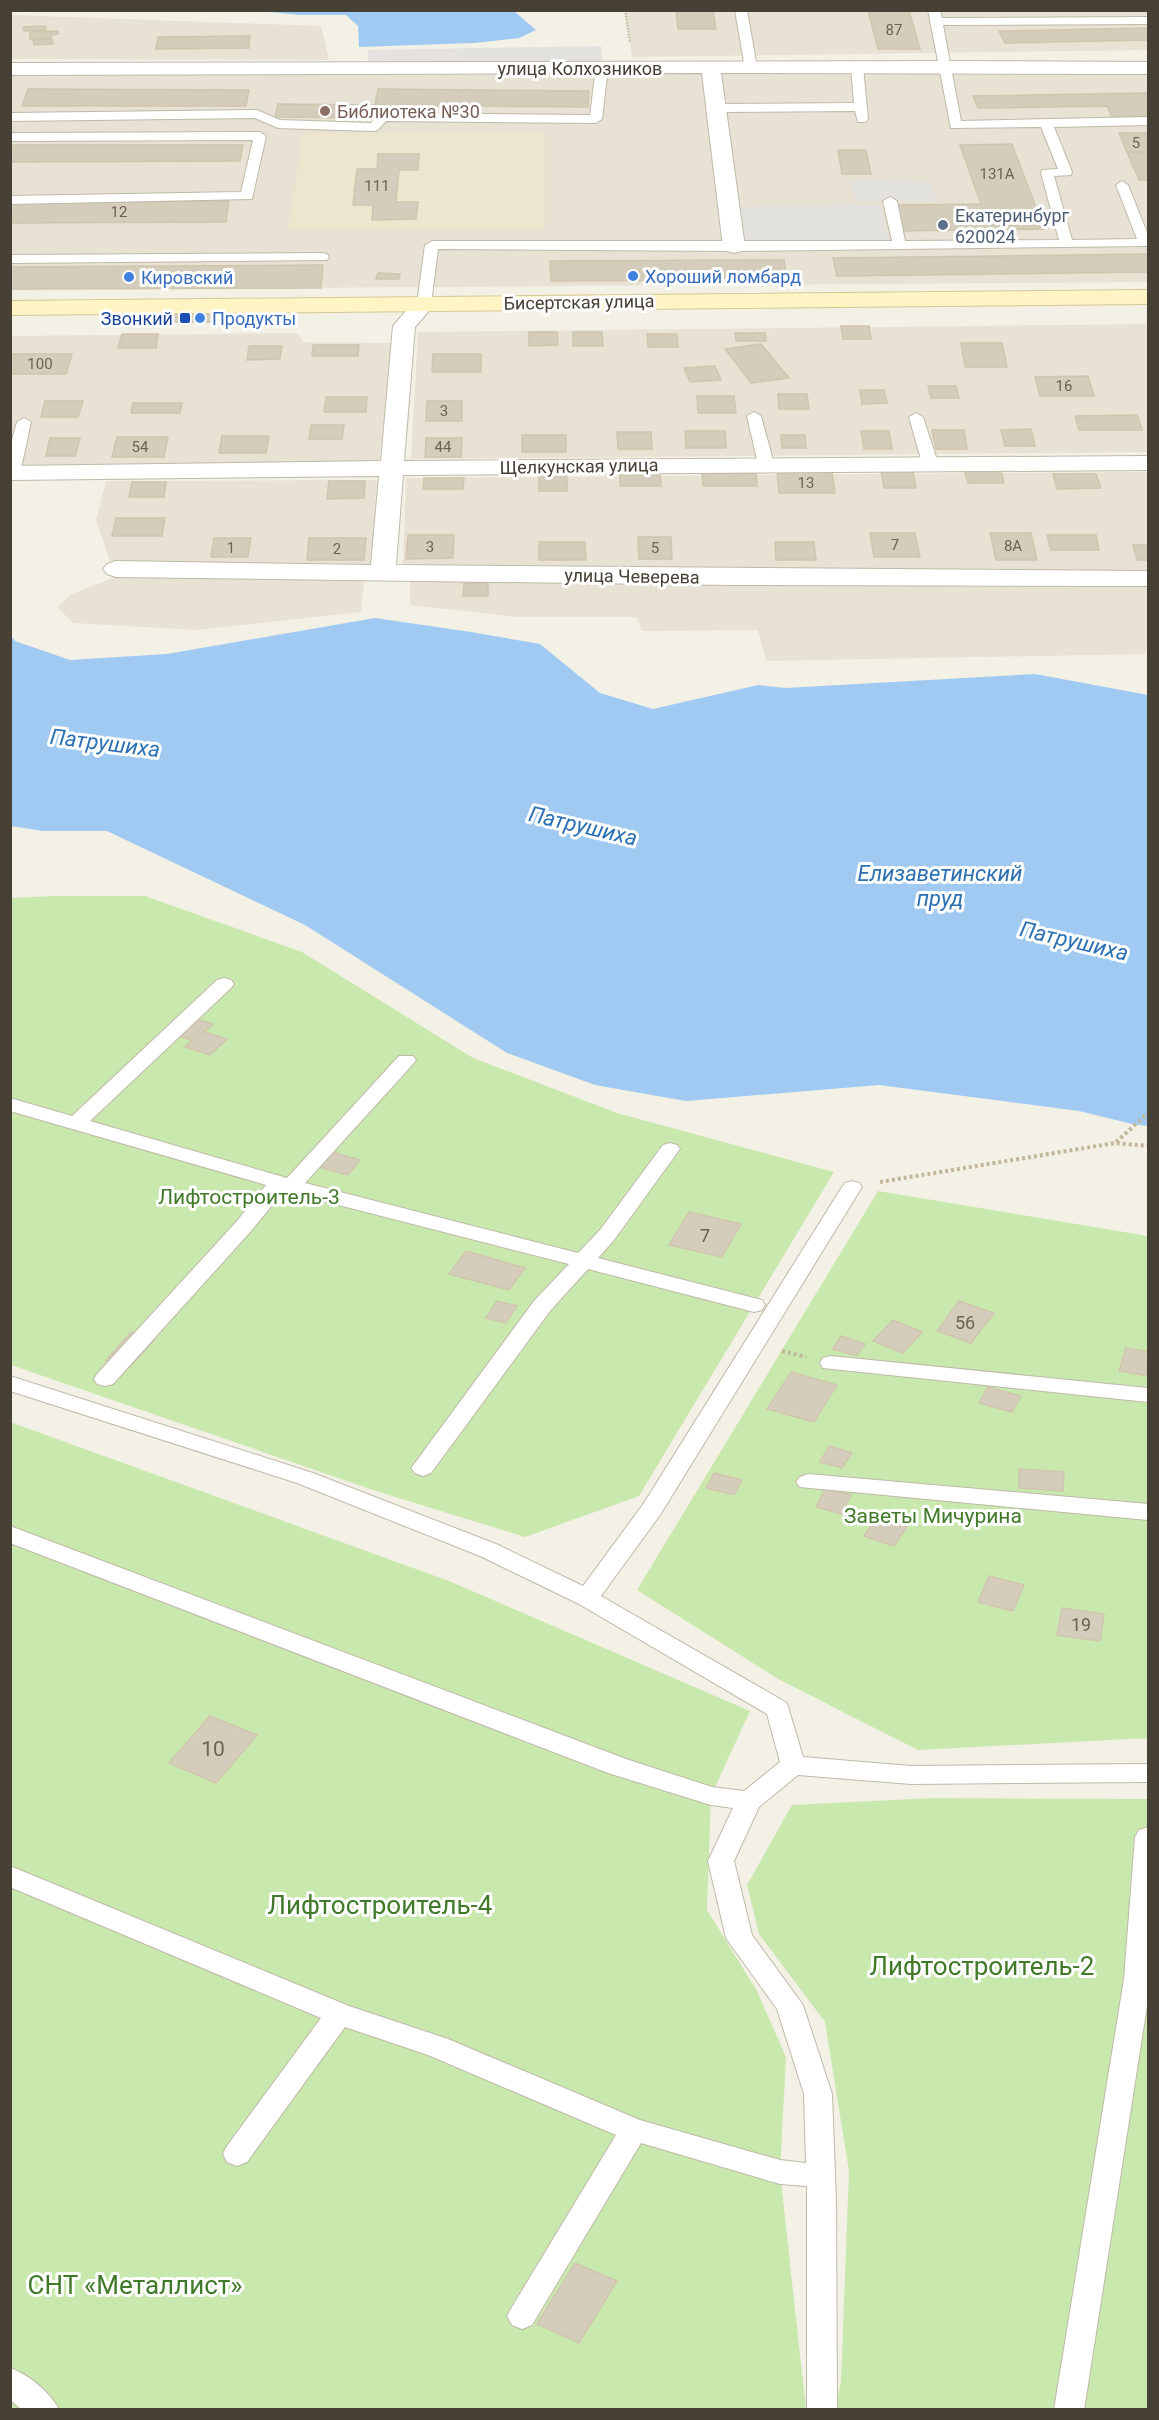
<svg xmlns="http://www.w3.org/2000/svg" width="1159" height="2420" viewBox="0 0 1159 2420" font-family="Roboto,sans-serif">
	<rect width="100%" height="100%" fill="#f3f0e6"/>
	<g fill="#e7e2d3">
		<path d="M625,11H1148V50L632,57Z"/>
		<path d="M11,15L321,26L329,60L11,59Z"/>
		<path d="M1148,71V282L11,290L10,75Z"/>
		<path d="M1148,324V452L411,459L418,332Z"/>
		<path d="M298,333L303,342L393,343L379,461L11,465L10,336Z"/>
		<path d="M1148,472V572L403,564L406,478Z"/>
		<path d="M377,480L371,564L110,561L96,520L106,481Z"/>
		<path d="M117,576L364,580L361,612L197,630L73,623L57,607L72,594Z"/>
		<path d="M410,581L1148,587V638L1145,654L766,661L758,630L642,631L637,617H518L410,605Z"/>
	</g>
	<path fill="#ede6cf" d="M303,133H545V229L288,230Z"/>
	<g fill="#c9e8ad">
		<path d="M54,896H145L302,952L473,1058L617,1113L834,1172L639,1496L525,1537L376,1491L11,1365L10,898Z"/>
		<path d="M878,1191L1148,1236V1738L918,1750L780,1680L637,1590Z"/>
		<path d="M10,1422L449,1581L750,1711L711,1796L707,1910L757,1991L786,2057L780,2172L806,2409H11Z"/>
		<path d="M933,1798L1148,1799V2409H835L841,2382L849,2171L825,2022L759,1934L747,1885L792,1805Z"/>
	</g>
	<g fill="#e4e2de">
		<path d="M601,46L603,64L368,63V50Z"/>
		<path d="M850,181L930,182L937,201H856Z"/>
		<path d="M881,205L889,240L744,241L739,207Z"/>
	</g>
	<g fill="#a0caf2">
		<path d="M260,11H514L536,30L519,38L475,43L359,47L358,26L346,15H299Z"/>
		<path d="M375,618L471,632L540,644L600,693L653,709L758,685L786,688L1035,674L1148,695V1126L1132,1124L1079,1111L879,1085L686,1101L595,1085L507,1053L305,925L107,831H43L11,826V636L15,641L70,660L167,654Z"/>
	</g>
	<g fill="#d5cdbb" stroke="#d0c5ae" stroke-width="1.5">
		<path d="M676,10H713L716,29H678Z"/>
		<path d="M868,10H909L920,49H878Z"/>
		<path d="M45,26L46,30L24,31L23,27Z"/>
		<path d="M1148,28V40L1005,43L999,31Z"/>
		<path d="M58,31V34L51,35V38L30,39V32Z"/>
		<path d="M250,36L249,48L156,49L158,37Z"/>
		<path d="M52,39L53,44L34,45L33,40Z"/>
		<path d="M28,89L249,90L246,106H22Z"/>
		<path d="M378,89L589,91L588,107L375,105Z"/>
		<path d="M1148,93V117H1112L1107,106L978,108L973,96Z"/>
		<path d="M278,104L375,105L372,118L275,117Z"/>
		<path d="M1119,133H1148V152H1127Z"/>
		<path d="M1012,144L1044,229L902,231L894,205L981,204L960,145Z"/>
		<path d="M11,145H243L240,161L10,162Z"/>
		<path d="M838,150H866L871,174H842Z"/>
		<path d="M1127,152H1148V180H1139Z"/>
		<path d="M378,154H419L418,170H399L396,202H418L416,219L372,220L373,205H353L357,169H377Z"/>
		<path d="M229,201L226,222L10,223V203Z"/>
		<path d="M1148,254V272L837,276L833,258Z"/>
		<path d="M784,260L787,280L551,281L550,261Z"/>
		<path d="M323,265L321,288L10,289V267Z"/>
		<path d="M378,273L400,274L399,279H376Z"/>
		<path d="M172,314H213L212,322H171Z"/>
		<path d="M841,326H869L871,339H843Z"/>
		<path d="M529,332H557L558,345L529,346Z"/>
		<path d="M573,332H602L603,346H573Z"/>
		<path d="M735,333H765L766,341H736Z"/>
		<path d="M122,334H158L156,348H118Z"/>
		<path d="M647,334H677L678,347H648Z"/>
		<path d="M961,343H1002L1007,367H965Z"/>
		<path d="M761,344L789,378L751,383L725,349Z"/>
		<path d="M313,345H359L358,356H312Z"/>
		<path d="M249,346H282L280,359L247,360Z"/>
		<path d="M10,354H72L66,374H10Z"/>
		<path d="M433,354H481V372H432Z"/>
		<path d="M715,366L721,380L690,382L684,368Z"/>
		<path d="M1088,376L1094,396H1040L1035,377Z"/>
		<path d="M928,386H956L959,398H931Z"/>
		<path d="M860,390H884L887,403L862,404Z"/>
		<path d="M778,394H807L809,409H779Z"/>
		<path d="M697,396H734L736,413H698Z"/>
		<path d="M326,397H367L366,412H324Z"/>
		<path d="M45,401H83L78,417H41Z"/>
		<path d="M427,401H462V421H426Z"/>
		<path d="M133,403H182L180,413H131Z"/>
		<path d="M1137,415L1142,430H1079L1075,416Z"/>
		<path d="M311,425H344L342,439H309Z"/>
		<path d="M1031,429L1035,446H1005L1001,430Z"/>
		<path d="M932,430H964L967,449H936Z"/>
		<path d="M685,431H725L726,448H686Z"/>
		<path d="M861,431H889L892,449H864Z"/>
		<path d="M617,432H651L652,449H618Z"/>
		<rect x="522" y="435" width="44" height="17"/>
		<path d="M781,435H805L806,448H782Z"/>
		<path d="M222,436H269L266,453H219Z"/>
		<path d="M117,437H168L164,457H112Z"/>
		<path d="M50,438H80L75,456H46Z"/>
		<path d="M426,438H462L461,457H425Z"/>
		<path d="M964,469H1001L1004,483H968Z"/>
		<path d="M881,471H913L916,488H884Z"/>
		<path d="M756,472L757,486H703L702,473Z"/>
		<path d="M777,472H832L835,493H779Z"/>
		<path d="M1053,474H1096L1101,488L1057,489Z"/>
		<path d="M620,475H660L661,486H620Z"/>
		<rect x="539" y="476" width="28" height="15"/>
		<path d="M424,478H464L463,489H423Z"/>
		<path d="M329,481H365L364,498L327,499Z"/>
		<path d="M132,482H166L164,497H129Z"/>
		<path d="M116,518H165L162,536H112Z"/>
		<path d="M870,533H915L920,557H874Z"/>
		<path d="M990,533H1031L1037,560H996Z"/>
		<path d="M408,535H454L453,558L406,559Z"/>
		<path d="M1047,535H1096L1099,550H1051Z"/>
		<path d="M638,537H671L672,559H639Z"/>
		<path d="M214,538H251L248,557H211Z"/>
		<path d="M309,538H366L364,560H307Z"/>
		<path d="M539,542H585L586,560H539Z"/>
		<path d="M775,542H814L816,560H776Z"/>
		<path d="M1133,545H1148V560H1137Z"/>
		<path d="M464,583H488V596H463Z"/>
		<path d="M193,1018L213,1024L204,1032L227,1039L210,1055L185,1047L192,1040L175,1035Z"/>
		<path d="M328,1151L360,1160L348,1175L315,1166Z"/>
		<path d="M689,1212L741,1224L722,1257L669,1245Z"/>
		<path d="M466,1251L525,1268L509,1290L449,1274Z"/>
		<path d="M497,1301L517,1306L506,1323L486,1318Z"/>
		<path d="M959,1301L994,1313L971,1343L937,1331Z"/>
		<path d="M893,1320L922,1332L903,1353L873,1341Z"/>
		<path d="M131,1332L155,1339L130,1367L106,1360Z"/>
		<path d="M841,1336L865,1344L856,1356L833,1349Z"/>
		<path d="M1126,1348L1148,1352V1376L1119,1371Z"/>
		<path d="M791,1372L837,1385L814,1422L767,1409Z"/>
		<path d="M988,1387L1021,1396L1012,1412L979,1403Z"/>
		<path d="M829,1446L852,1453L842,1468L820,1462Z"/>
		<path d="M1019,1469L1064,1472L1063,1491L1019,1488Z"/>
		<path d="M714,1473L742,1480L734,1495L706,1488Z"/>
		<path d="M825,1489L851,1495L842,1514L816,1507Z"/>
		<path d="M878,1515L908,1525L894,1546L864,1536Z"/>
		<path d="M989,1576L1024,1585L1013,1611L978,1602Z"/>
		<path d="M1062,1608L1104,1614L1100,1641L1057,1635Z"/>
		<path d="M210,1716L257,1735L216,1783L169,1763Z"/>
		<path d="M575,2263L617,2281L579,2343L537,2324Z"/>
	</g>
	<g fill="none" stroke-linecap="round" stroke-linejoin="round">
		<g stroke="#bfb9a8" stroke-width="2">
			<g id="service">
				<path d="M735,10H747L757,68L755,71L751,72L745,68Z"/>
				<path d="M928,10H940L942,18L1148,17V24L943,25L961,121L1148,117V125L1054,127L1072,172L1071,175L1054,176L1072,240L1137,239L1116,185L1122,181L1128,185L1148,235V246L734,251L438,249L431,304L424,308L417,304L425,245L432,241H892L883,201L890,197L897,201L905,241L1059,240L1041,173L1042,170L1058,169L1041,127L951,128Z"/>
				<path d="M857,63L863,67L868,119L866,122H858L855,111L716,112L710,108L716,104L854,103L851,67Z"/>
				<path d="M602,64L608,68L602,119L596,123L386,121L378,130L374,131L278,128L255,118L10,121V113L257,110L280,120L371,123L378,114L382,113L590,115L596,68Z"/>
				<path d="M260,132L266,136L252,199L10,204V196L241,192L253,140L10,141V133Z"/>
				<path d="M322,253L327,254L329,257L327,260L10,263V255Z"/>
				<path d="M754,412L761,416L774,464L771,467L766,469L758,464L747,416Z"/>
				<path d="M916,413L923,417L938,463L935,466H925L922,463L909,417Z"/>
				<path d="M24,418L31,422L20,473L12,478L10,447L17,422Z"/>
				<path d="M224,978L231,980L234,984L231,988L90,1121L287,1178L399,1056H413L416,1060L413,1064L305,1183L578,1253L600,1230L663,1145L670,1143L677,1145L680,1149L677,1153L614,1240L598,1258L762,1300L765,1305L762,1310L754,1312L588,1269L550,1311L431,1473L423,1476L415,1473L411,1468L415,1463L534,1301L569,1264L284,1191L251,1231L113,1384L105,1386L97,1384L94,1379L97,1374L237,1221L266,1185L10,1111V1098L72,1116L217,980Z"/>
				<path d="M852,1181L859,1183L862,1187L660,1515L601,1596L787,1703L803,1757L911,1766L1148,1764V1782L911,1784L798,1775L759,1807L734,1861L752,1935L803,2005L832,2094L836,2201L837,2410H807V2186L780,2184L641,2143L532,2325L522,2329L512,2325L507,2316L512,2307L616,2135L428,2055L345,2027L247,2162L237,2166L227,2162L223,2154L227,2146L321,2018L10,1887V1866L349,2006L448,2039L640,2120L780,2160L806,2163L804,2094L777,2009L726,1938L708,1861L733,1808L711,1805L608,1773L10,1543V1526L626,1759L712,1787L744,1791L780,1762L767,1714L579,1604L480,1556L297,1483L10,1391V1376L313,1473L496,1544L583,1586L644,1503L842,1187L845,1183Z"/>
				<path d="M831,1356L1148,1388V1402L823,1368L820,1363L823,1358Z"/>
				<path d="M808,1474L1148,1504V1520L800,1487L796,1482L800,1477Z"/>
				<path d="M1148,1827V1999L1084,2410H1054L1124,1979L1135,1837L1139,1830Z"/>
				<path d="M10,2368C28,2374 51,2393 59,2410H22L10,2400Z"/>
			</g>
		</g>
		<g stroke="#bfb9a8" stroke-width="2">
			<g id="minor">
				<path d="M946,61L1148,62V74L721,73L745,247L741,251L734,253L727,251L723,247L702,73L10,75V63Z"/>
				<path d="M424,297L432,299L435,304L415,327L404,461L1148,456V470L403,475L396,565L1148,571V586L731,585L116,577L107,574L103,569L107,564L116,561L371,565L379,476L10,480V466L381,461L393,326L416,299Z"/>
			</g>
		</g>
		<g stroke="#d4c894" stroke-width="2">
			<path id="secondary" d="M1148,290V304L10,315V301Z"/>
		</g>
		<path stroke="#c1b699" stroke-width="2" stroke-dasharray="1.5 1.5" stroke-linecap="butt" d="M625,10L630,43"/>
		<g stroke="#c1b699" stroke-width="4" stroke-dasharray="3 3" stroke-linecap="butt">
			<path d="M1116,1142L1148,1113"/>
			<path d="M880,1182L1115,1143L1148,1146"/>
			<path d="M782,1351L806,1357"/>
		</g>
		<use href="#service" fill="#fff" fill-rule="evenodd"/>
		<use href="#minor" fill="#fff" fill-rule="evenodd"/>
		<use href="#secondary" fill="#fff5c4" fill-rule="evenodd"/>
	</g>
	<circle fill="#8d6e63" stroke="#fff" stroke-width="2" cx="325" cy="111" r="6"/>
	<circle fill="#5c6f8a" stroke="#fff" stroke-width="2" cx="943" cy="225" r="6"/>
	<g fill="#3f7fe0" stroke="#fff" stroke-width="2">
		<circle cx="633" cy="276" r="6"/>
		<circle cx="129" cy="277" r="6"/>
		<circle cx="200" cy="318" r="6"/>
	</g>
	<rect fill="#1a4fb4" stroke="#fff" stroke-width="2" x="179" y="312" width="12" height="12" rx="3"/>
	<g text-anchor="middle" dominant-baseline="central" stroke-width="6" stroke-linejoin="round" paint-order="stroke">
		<g font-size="15" fill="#6a6356">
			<text x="894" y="30">87</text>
			<text x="1136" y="143">5</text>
			<text x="997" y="174">131А</text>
			<text x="377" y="186">111</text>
			<text x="119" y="212">12</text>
			<text x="40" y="364">100</text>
			<text x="1064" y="386">16</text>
			<text x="444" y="411">3</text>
			<text x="140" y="447">54</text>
			<text x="443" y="447">44</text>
			<text x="806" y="483">13</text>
			<text x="895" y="545">7</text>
			<text x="1013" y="546">8А</text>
			<text x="430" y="547">3</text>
			<text x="231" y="548">1</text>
			<text x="655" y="548">5</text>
			<text x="337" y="549">2</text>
		</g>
		<g font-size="18" fill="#464035" stroke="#fff">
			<text x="580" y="68">улица Колхозников</text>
			<text transform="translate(579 302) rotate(-1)">Бисертская улица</text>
			<text transform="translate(579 466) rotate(-1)">Щелкунская улица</text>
			<text transform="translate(632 576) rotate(1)">улица Чеверева</text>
		</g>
		<g font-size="18" fill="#785e54" stroke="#fff" text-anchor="start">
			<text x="337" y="111">Библиотека №30</text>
		</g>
		<g font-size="18" fill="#4e5e75" stroke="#fff" text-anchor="start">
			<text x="955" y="215">Екатеринбург<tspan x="955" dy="21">620024</tspan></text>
		</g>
		<g font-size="18" fill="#366cbe" stroke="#fff" text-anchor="start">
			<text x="645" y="276">Хороший ломбард</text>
			<text x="141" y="277">Кировский</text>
			<text x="212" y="318">Продукты</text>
		</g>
		<g font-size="18" fill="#164399" stroke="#fff" text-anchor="end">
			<text x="173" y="318">Звонкий</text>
		</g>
		<g font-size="18" fill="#6a6356">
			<text x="705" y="1235">7</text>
			<text x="965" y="1322">56</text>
			<text x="1081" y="1624">19</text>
		</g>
		<g font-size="21" fill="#407927" stroke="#fff">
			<text x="249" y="1197">Лифтостроитель-3</text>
			<text x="933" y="1516">Заветы Мичурина</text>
		</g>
		<g font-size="21" fill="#6a6356">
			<text x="213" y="1749">10</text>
		</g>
		<g font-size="22" font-style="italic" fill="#2c70b4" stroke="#fff">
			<text transform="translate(105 743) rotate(7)">Патрушиха</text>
			<text transform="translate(583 826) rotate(13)">Патрушиха</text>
			<text x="940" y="873">Елизаветинский<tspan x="940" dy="25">пруд</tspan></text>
			<text transform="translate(1074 941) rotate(13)">Патрушиха</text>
		</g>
		<g font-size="26" fill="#407927" stroke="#fff">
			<text x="380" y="1905">Лифтостроитель-4</text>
			<text x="982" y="1966">Лифтостроитель-2</text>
			<text x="135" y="2285">СНТ «Металлист»</text>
		</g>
	</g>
	<rect width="1159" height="2420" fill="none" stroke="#464035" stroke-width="24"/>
</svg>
